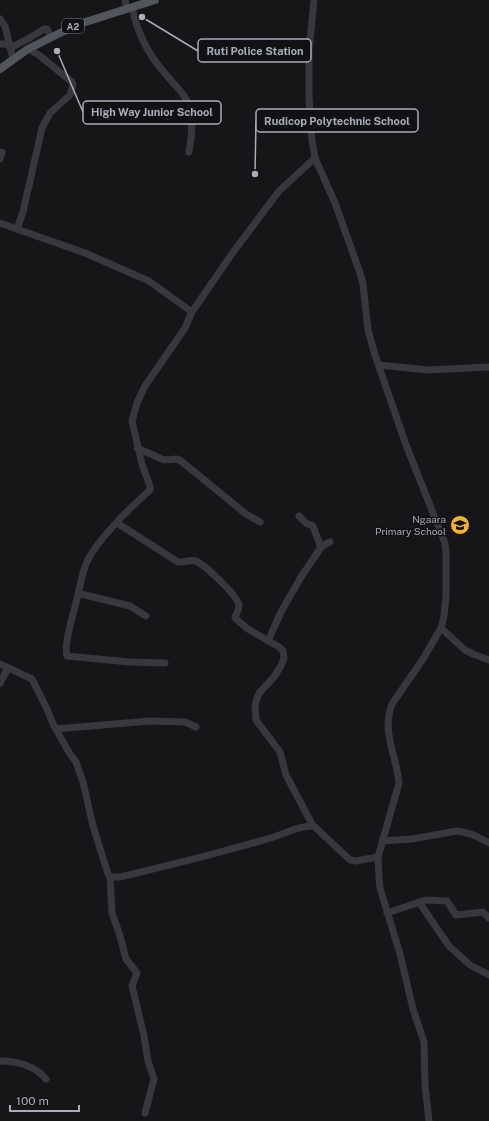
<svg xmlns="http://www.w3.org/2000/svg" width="489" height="1121" viewBox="0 0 489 1121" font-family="'Public Sans',sans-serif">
	<rect width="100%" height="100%" fill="#161618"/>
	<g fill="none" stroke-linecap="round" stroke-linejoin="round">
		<g stroke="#37383d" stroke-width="7">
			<path d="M125,0L127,8"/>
			<path d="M314,0L309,52V97L312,140L315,158L335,203L360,273L363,284L368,330L375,355L406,445L441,533L445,543L446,553V596L444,616L441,628L423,659L392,704C381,731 397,757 399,783L378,857L379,878L380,888L400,954L413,1009L424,1042L425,1085L429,1121"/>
			<path d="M132,7C137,32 147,53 164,72C171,82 182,90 187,101C194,118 192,135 189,152"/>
			<path d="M0,19L5,26L13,59"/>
			<path d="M0,44H9"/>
			<path d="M10,48L28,39L44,29H47L51,37"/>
			<path d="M0,159L2,152"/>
			<path d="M0,223L85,253L149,281L192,312"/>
			<path d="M17,229L23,212L42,128L50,113L70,95L73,85L72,82L39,55L28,49"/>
			<path d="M379,365L428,370L489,367"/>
			<path d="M137,448L164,460L177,459L181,461L246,514L260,522"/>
			<path d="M299,516L306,523L313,526L321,548"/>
			<path d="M117,523L178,562C184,563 190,559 196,561C206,566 237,595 239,605C239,610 237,613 235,617L236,619L248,629L279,647L283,651L284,658L281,666L274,677L260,692L257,698L255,706L256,720L280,752L286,775L313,826"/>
			<path d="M79,592L81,594L130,606L146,616"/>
			<path d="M441,628L465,650L473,654L489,660"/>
			<path d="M268,641L281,612L301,577L322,546L330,542"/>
			<path d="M165,663L129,662L67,656C64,646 70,625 73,614C78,598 80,580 86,564C97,539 130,508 150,490V486L142,464L132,421L137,403L145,386L185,328L192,312L231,255L279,191L315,158"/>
			<path d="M0,664L32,679L47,709L53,724L70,754L76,762L83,782L93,826L108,874L110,877H120C171,865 223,852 274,837C284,834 304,823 315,827L350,860L356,861L378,857"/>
			<path d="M0,683L8,668"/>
			<path d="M56,729L150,721L185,722L196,727"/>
			<path d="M382,841L412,839L457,831C469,832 479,837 489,843"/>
			<path d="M110,877L112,913L120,936L126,959L137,973L132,986L144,1036L148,1061L154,1079L145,1113"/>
			<path d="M419,902L449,946L470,965L489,975"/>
			<path d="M387,913L426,900L447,901L456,915L483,912L489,918"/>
			<path d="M0,1061C18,1061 34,1065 46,1079"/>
		</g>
		<path stroke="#53555c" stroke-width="8" d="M0,69L28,49L76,25L155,0"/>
	</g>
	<defs>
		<g id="school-disc" transform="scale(1)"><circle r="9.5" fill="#f2b134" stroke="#111113"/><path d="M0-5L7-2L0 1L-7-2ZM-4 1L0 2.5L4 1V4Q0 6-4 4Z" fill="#111"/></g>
	</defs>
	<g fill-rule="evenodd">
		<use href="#school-disc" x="460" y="525"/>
	</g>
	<g text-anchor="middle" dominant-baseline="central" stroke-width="3" stroke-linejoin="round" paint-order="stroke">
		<rect fill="#111113" stroke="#7b7e86" stroke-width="1" x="62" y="19" width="22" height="14" rx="3"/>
		<g font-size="9" font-weight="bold" fill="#a8adb8">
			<text x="73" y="26">A2</text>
		</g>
		<g font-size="10" fill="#a8adb8" stroke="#111113" text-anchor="end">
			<text x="446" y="519">Ngaara<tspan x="446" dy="12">Primary School</tspan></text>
		</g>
	</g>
	<path fill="none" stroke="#a8adb8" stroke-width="1.5" d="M142 17L198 51M57 51L83 112M255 174L256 121"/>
	<g fill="#a8adb8" stroke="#111113" stroke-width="1.5">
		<circle cx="142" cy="17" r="4"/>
		<circle cx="57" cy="51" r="4"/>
		<circle cx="255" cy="174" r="4"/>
	</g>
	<g fill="#111113" stroke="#a8adb8" stroke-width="1.5">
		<rect x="198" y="39" width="113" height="23" rx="4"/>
		<rect x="83" y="101" width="138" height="23" rx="4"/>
		<rect x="256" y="109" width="162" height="23" rx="4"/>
	</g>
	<g font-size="11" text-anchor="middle" font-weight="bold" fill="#a8adb8">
		<text x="255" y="55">Ruti Police Station</text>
		<text x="152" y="116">High Way Junior School</text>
		<text x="337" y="125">Rudicop Polytechnic School</text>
	</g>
	<path d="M10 1105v6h69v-6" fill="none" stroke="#a8adb8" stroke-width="2"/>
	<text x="16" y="1105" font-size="12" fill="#a8adb8" stroke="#111113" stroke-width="3" paint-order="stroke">100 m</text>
</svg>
